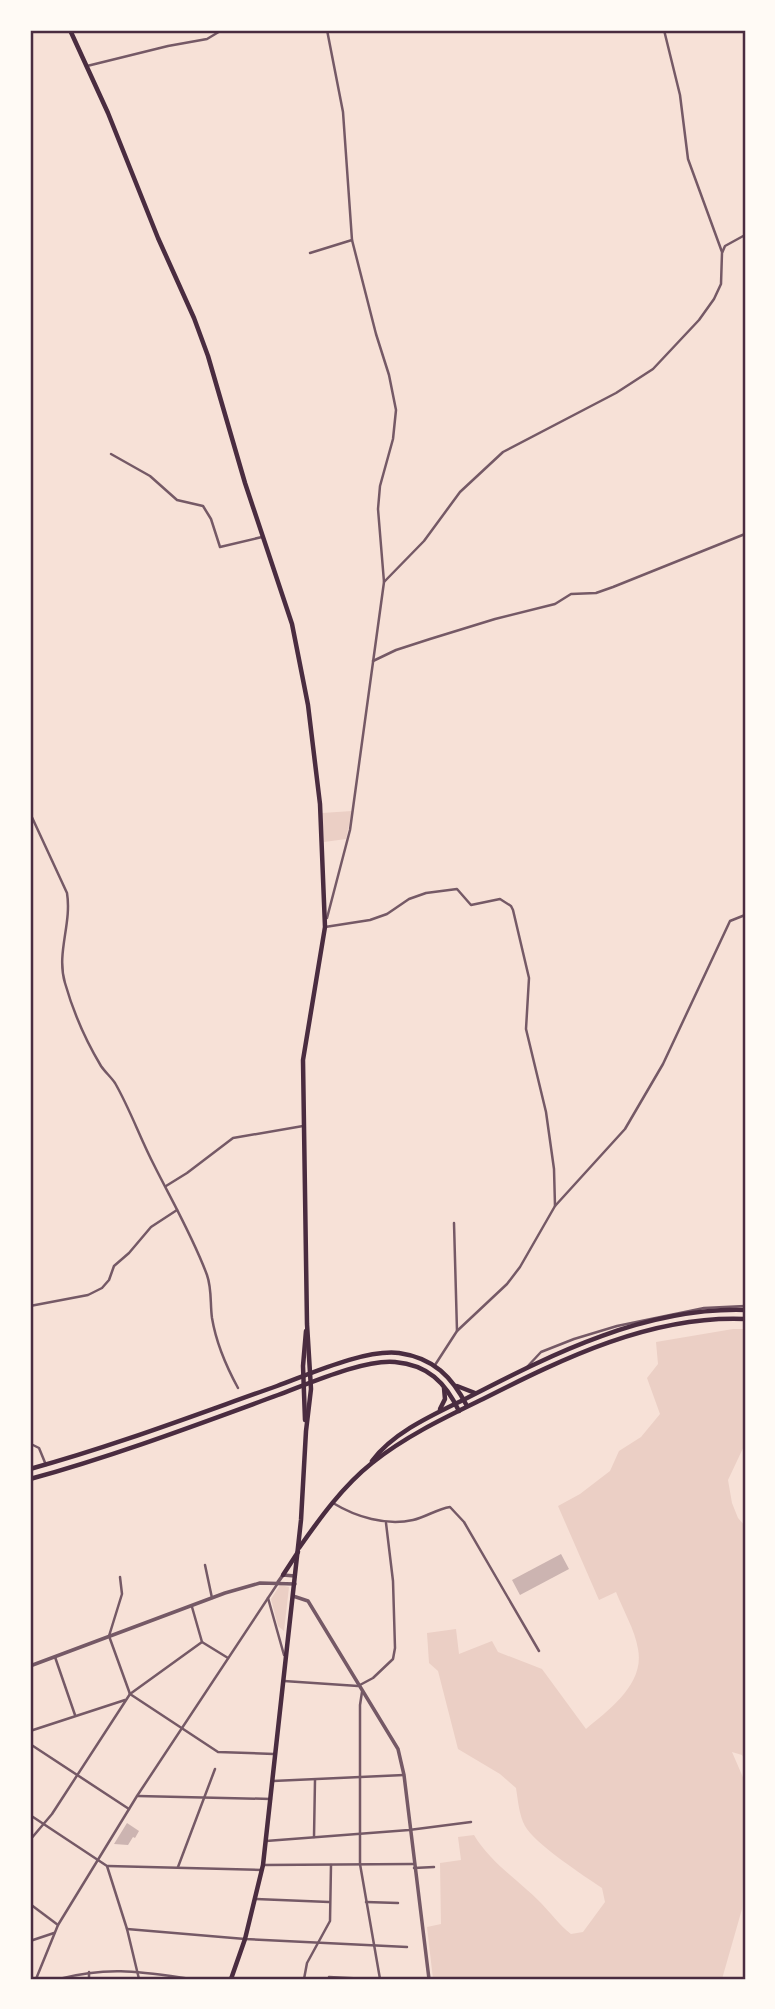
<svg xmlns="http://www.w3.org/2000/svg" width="775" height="2009" viewBox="0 0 775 2009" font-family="'Alegreya Sans',sans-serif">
	<rect width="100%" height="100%" fill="#f7e1d7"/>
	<g fill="#ebcfc5">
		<path d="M352,811L346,839L324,842L322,813Z"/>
		<path d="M733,1329H745V1444L728,1480L732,1503L738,1518L745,1526V1760L742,1755L732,1752L745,1782L742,1909L722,1979H706L704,1977L698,1979H433L427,1927L441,1924L440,1863L461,1860L458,1837L474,1835C490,1862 518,1880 540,1902C551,1913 559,1925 571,1934L583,1932L605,1902L602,1888C584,1876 534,1843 525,1826C519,1815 518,1800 516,1788L500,1774L458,1749L438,1671L429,1663L427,1633L456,1629L459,1654L492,1641L498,1652L542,1669L586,1729C609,1710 645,1684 638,1649C635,1630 623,1610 616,1592L599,1600L558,1506L580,1494L610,1471L619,1451L641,1437L660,1414L647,1378L658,1364L656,1342Z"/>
		<path d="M280,1585L289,1587L284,1631L278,1626L271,1599Z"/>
	</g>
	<g fill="#ccb4b1">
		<path d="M561,1554L569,1569L520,1595L512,1580Z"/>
		<path d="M127,1823L139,1831L135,1838L133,1837L128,1845L114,1844Z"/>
	</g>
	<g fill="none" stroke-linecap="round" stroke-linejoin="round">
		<g stroke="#755966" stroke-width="2.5">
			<path d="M327,30L343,112L352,240L376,334L389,375L396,410L393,439L380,486L378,509L384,582"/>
			<path d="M664,30L680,95L688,159L722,252"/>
			<path d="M87,66L168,46L207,39L222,30"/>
			<path d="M310,253L352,240"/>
			<path d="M111,454L150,476L177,500L203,506L211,519L220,547L262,537"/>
			<path d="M373,661L396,650L430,639L495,619L555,604L571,594L596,593L613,587L745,534"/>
			<path d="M30,813L67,893C72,924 56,953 65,983C73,1011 86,1041 101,1066C105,1072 111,1077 115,1083C130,1109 140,1138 154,1165C172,1201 193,1237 207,1275C212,1289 210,1304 212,1318C216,1342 226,1366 238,1388"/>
			<path d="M327,918L350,830L384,582L424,541L460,492L503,452L616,393L653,369L699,320L714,299L721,284L722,253L725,246L745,235"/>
			<path d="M325,927L370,920L387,914L409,899L426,893L457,889L471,905L500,899L511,906L513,910L529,978L526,1029L546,1112L554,1169L555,1206L520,1267L507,1284L457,1331L435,1365"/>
			<path d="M166,1186L187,1173L233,1138L303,1126"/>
			<path d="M555,1206L625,1129L663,1064L730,921L745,915"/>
			<path d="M454,1223L457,1331"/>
			<path d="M30,1306L88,1295L102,1288L109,1280L114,1266L129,1253L151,1227L177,1210"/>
			<path d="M527,1367L541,1352L574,1339L617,1326L704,1308L745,1306"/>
			<path d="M33,1445L39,1448L46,1465"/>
			<path d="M333,1503C356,1517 386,1526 413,1520C426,1517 437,1509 450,1507L464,1522L539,1651"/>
			<path d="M205,1565L212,1598"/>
			<path d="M120,1577L122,1594L109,1636L130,1694"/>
			<path d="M268,1598L284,1655"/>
			<path d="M192,1607L202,1642L228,1658"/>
			<path d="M55,1657L75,1715"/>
			<path d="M284,1681L358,1686L373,1678L393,1659L395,1648L393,1581L386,1523"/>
			<path d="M362,1692L360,1705V1864L380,1979"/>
			<path d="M130,1694L218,1752L274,1754"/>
			<path d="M30,1731L125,1700"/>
			<path d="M30,1744L129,1809"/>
			<path d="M273,1781L404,1775"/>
			<path d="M138,1796L271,1799"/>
			<path d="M30,1815L107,1866L127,1929L139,1979"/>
			<path d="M314,1837L315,1780"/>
			<path d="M30,1840L52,1814L130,1694L202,1642"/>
			<path d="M266,1841L409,1830L471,1822"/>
			<path d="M263,1865L413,1864"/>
			<path d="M108,1866L262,1870"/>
			<path d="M178,1867L215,1769"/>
			<path d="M414,1868L434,1867"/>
			<path d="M256,1899L329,1902"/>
			<path d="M366,1902L398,1903"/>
			<path d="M30,1904L58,1925"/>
			<path d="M127,1929L245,1939L407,1947"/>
			<path d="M30,1941L54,1933"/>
			<path d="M329,1977L368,1979"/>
			<path d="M36,1979L58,1925L137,1796L278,1583"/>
			<path d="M59,1979C110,1966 141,1972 192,1979"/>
			<path d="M89,1979V1972"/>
			<path d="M304,1979L307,1963L330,1921L331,1865"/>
		</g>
		<g stroke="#755966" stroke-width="3.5">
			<path d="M278,1582L283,1575L295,1576"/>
			<path d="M293,1596L308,1601L398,1749L404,1775L429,1979"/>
			<path d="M30,1666L225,1593L260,1583L295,1584"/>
		</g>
		<g stroke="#4a2c40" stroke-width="4.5">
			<path d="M70,30L108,113L158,238L194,318L208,356L245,483L292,624L308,705L320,804L325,927L303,1060L307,1324L311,1389L306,1431L301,1520L263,1865L245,1939L231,1979"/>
			<path d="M457,1386L475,1393"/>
			<path d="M440,1409L445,1399L444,1388"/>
			<path d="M305,1420L303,1366L306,1331"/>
			<path d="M372,1461C394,1431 437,1413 469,1397C554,1353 647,1307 745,1310"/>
			<path d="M30,1469C114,1446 195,1415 277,1386C310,1374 365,1349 399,1353C434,1358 452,1377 467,1406"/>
			<path d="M30,1479C114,1456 196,1425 278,1395C308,1384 364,1359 395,1362C428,1365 445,1382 459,1411"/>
			<path d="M299,1548C320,1518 343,1486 372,1463C406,1436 444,1418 483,1399C564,1358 652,1315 745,1319"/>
			<path d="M283,1575L298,1552"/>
		</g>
	</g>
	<rect width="775" height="2009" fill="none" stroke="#fffaf5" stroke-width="63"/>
	<rect x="32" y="32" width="712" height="1946" fill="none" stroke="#4a2c40" stroke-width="2.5"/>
</svg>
